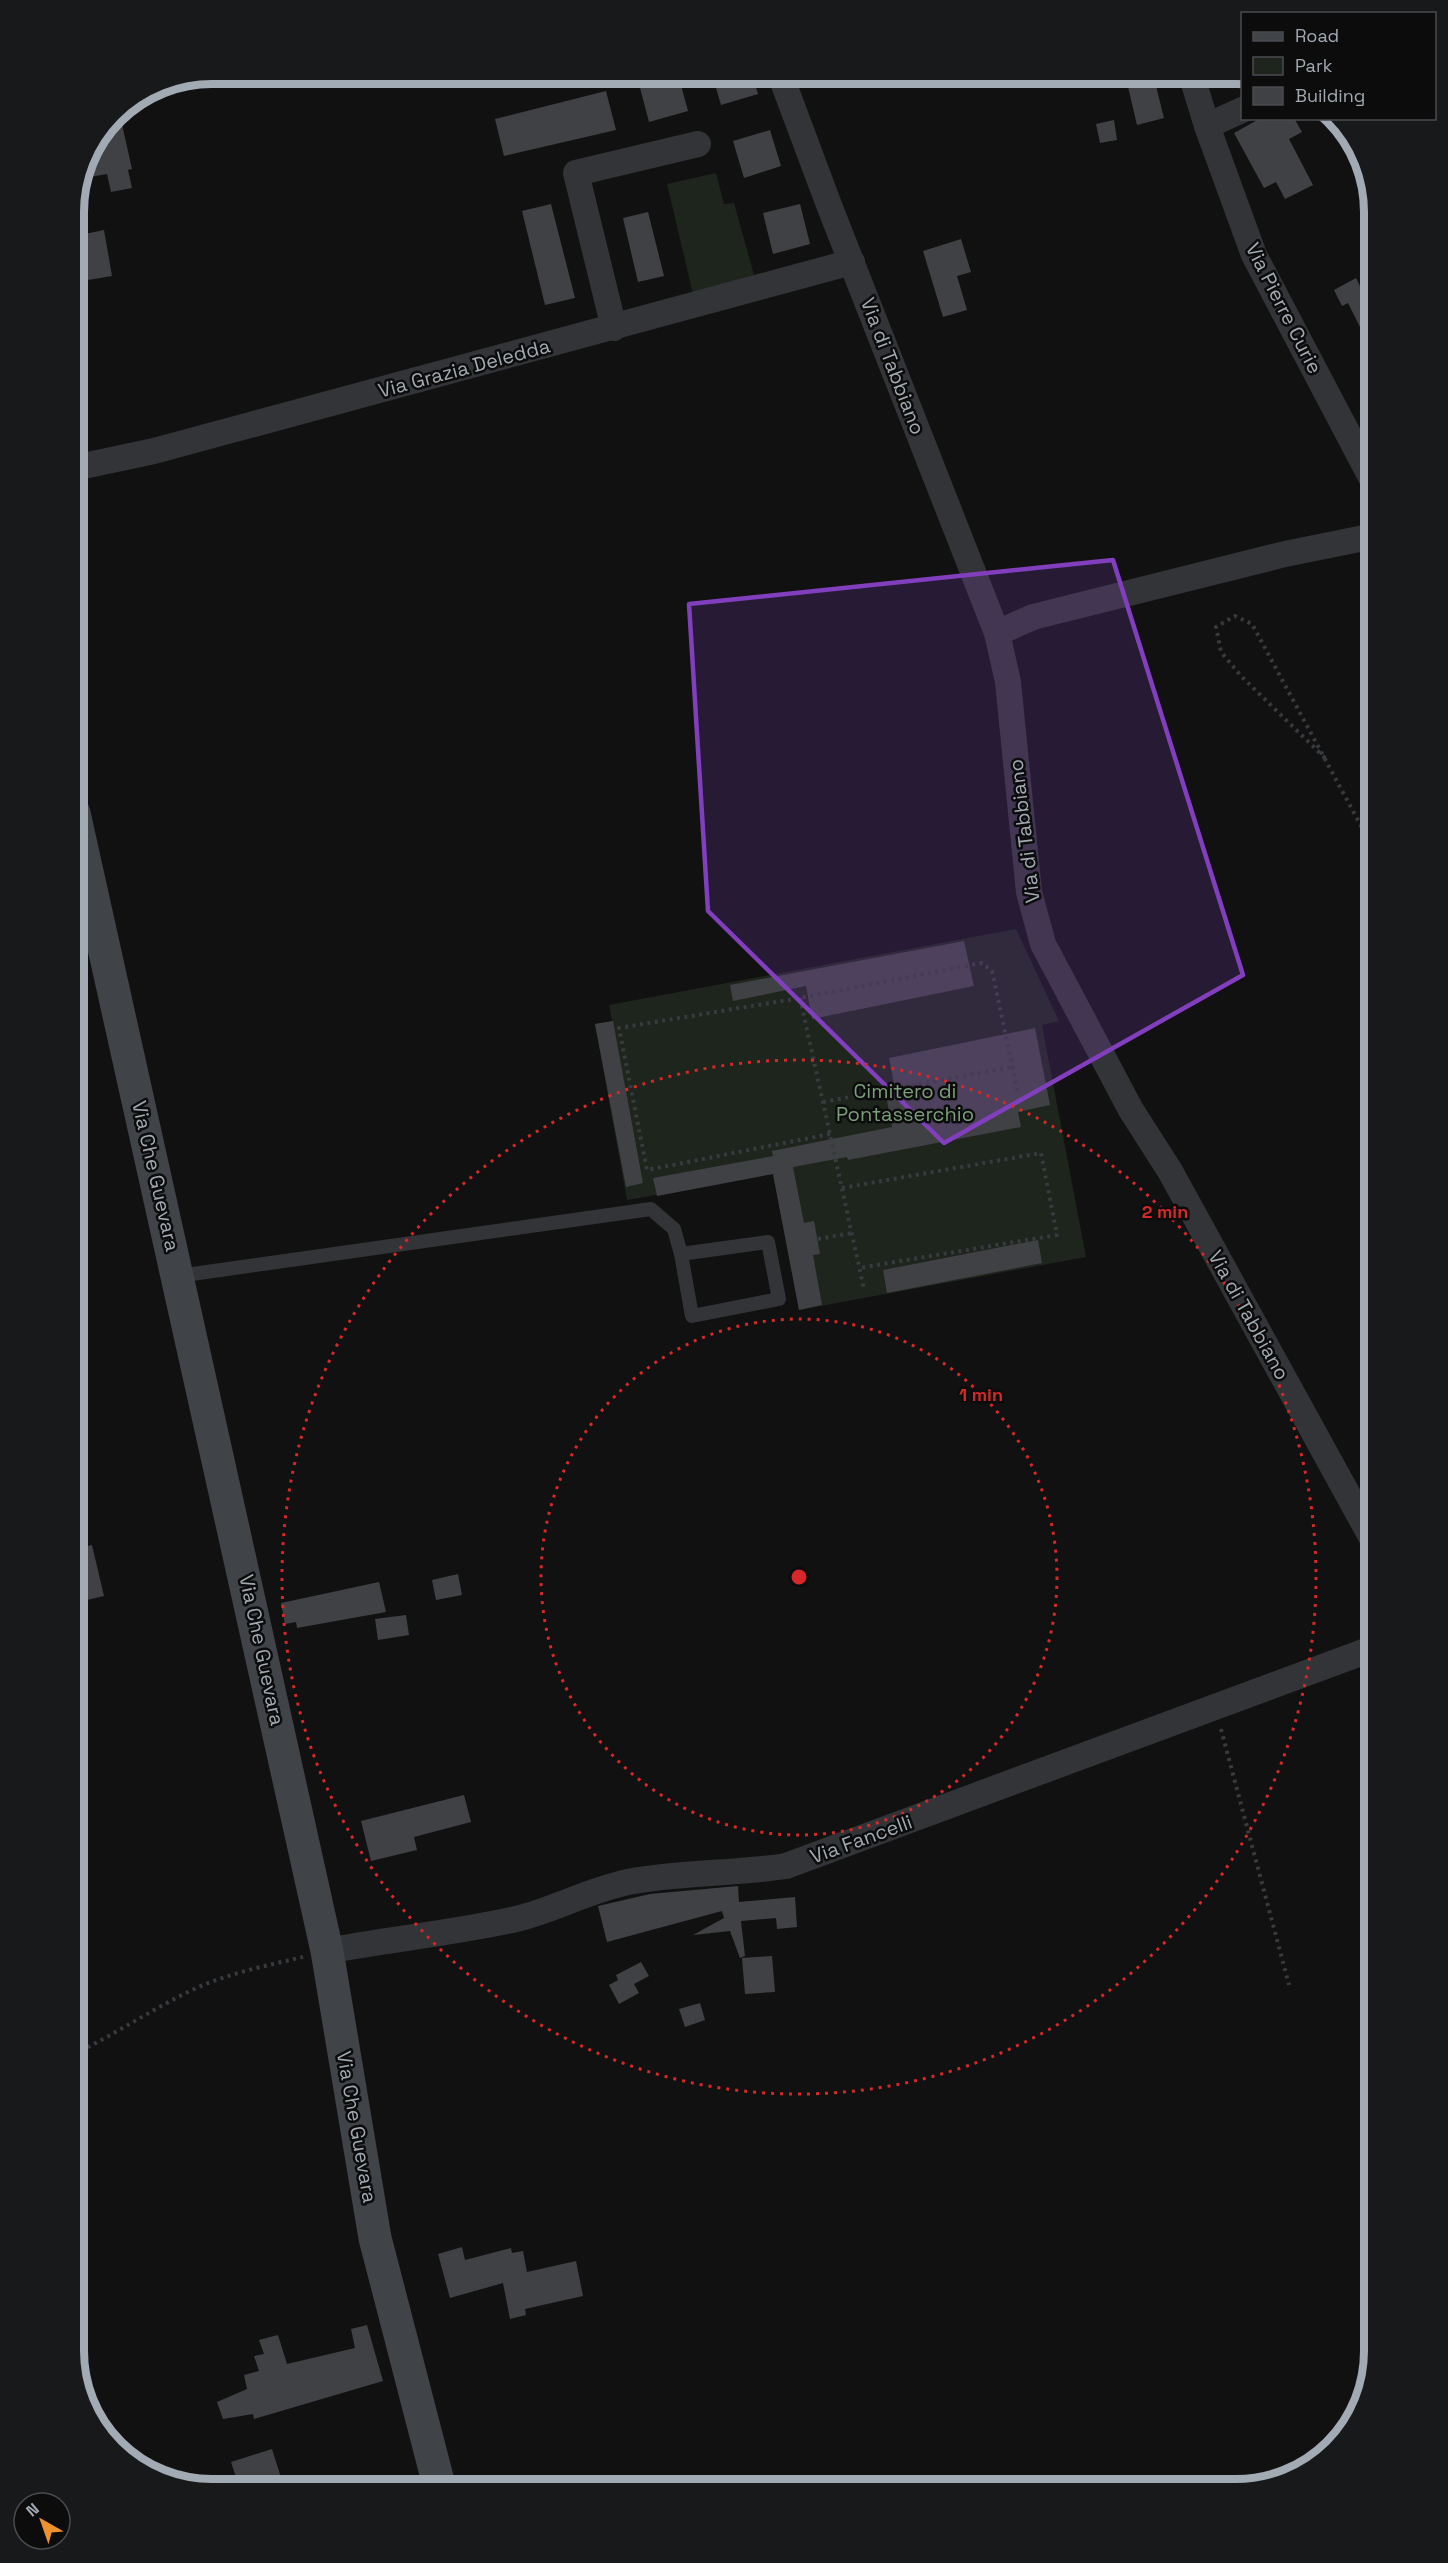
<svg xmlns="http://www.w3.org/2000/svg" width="1448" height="2563" viewBox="0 0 1448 2563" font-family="'Space Grotesk',sans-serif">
	<rect width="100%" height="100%" fill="#111112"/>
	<g fill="#1d251d">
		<path d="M716,173L724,204L734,203L754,275L693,294L667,184Z"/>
		<path d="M1016,929L1059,1021L1042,1025L1086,1257L799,1310L773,1174L627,1200L595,1024L612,1021L609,1005Z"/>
	</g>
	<g fill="#404145">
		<path d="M678,74L688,111L649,122L639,84Z"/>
		<path d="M712,74H752L758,94L721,105Z"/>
		<path d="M1125,74H1153L1164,118L1137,125Z"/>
		<path d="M606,91L616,130L504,156L495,119Z"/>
		<path d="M119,111L132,169L128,170L132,188L111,192L107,174L79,179L84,159L114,114Z"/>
		<path d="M1261,118H1294L1302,132L1289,139L1313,185L1285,199L1276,182L1264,188L1234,133Z"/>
		<path d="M1114,120L1117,140L1100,143L1096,124Z"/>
		<path d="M770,130L781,166L744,178L733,141Z"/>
		<path d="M551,204L575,298L545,305L522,211Z"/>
		<path d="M800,204L810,244L773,254L763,213Z"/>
		<path d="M648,212L664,276L638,282L623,218Z"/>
		<path d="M104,230L112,276L88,280L80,235Z"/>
		<path d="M961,239L971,272L957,276L967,310L943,317L923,251Z"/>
		<path d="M1356,278L1374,314V355L1348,303L1342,306L1334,290Z"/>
		<path d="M964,941L974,986L812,1019L806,986L733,1001L730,985Z"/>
		<path d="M613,1021L643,1183L626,1187L595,1024Z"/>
		<path d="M1035,1028L1050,1105L1018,1112L1021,1127L848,1160L847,1157L793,1167L804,1223L814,1221L820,1254L813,1255L822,1305L799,1310L773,1174L657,1196L653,1178L773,1156L772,1151L892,1127L886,1096L896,1094L889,1058Z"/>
		<path d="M1038,1240L1042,1263L887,1293L883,1270Z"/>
		<path d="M92,1545L104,1596L74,1603V1549Z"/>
		<path d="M458,1574L462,1595L436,1600L432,1580Z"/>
		<path d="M379,1582L386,1612L297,1628L296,1622L285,1624L281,1603Z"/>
		<path d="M406,1615L409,1635L378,1640L375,1619Z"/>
		<path d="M464,1795L471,1822L414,1837L417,1850L371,1861L361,1821Z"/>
		<path d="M738,1886L739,1902L795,1897L797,1927L777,1929L776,1918L741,1921L745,1956L740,1958L730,1931L693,1935L724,1918L722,1911L607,1942L598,1906L650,1894Z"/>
		<path d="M772,1956L775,1992L745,1994L742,1958Z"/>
		<path d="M641,1962L649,1976L634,1984L639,1993L619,2004L609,1985L618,1980L616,1975Z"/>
		<path d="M700,2003L705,2020L685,2027L679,2009Z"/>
		<path d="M462,2247L465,2260L511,2248L512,2253L523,2251L527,2272L576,2261L583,2296L525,2309L526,2315L510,2319L503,2283L450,2298L438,2254Z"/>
		<path d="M367,2325L383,2381L254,2419L253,2414L223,2419L217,2402L247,2389L244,2375L259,2371L254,2356L264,2354L259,2340L278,2335L287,2364L355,2348L351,2329Z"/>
		<path d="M272,2449L283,2484L266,2489H240L231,2462Z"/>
	</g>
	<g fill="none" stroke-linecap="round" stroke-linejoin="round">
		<g stroke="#383b3e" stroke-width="4" stroke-dasharray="3 4.5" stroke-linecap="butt">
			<path d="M1325,758L1242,677L1221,652L1216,627L1235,616L1252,624L1374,850"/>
			<path d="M800,998L864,1289"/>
			<path d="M823,1102L1012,1067"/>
			<path d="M830,1134L647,1170L619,1028L800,998L982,963L992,971L1018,1093"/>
			<path d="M842,1188L1041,1153L1057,1235L859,1268"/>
			<path d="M818,1239L852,1233"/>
			<path d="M1221,1729L1289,1985"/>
			<path d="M74,2054C114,2035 149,2011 188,1992C224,1974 265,1966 303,1957"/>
		</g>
		<path stroke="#323437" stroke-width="14" d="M178,1276L651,1209L674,1229L681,1254L768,1242L779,1299L692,1316L681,1254"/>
		<g stroke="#323437" stroke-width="26">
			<path d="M780,74L829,205L997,633L1008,682L1029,892L1043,944L1131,1110L1170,1171L1374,1542"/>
			<path d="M1191,74L1207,126L1254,255L1374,483"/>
			<path d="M1207,126L1242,110"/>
			<path d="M614,328L576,173L698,144"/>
			<path d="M74,468L154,451L852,262"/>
			<path d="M997,633L1033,617L1285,554L1374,536"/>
			<path d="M327,1951C390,1939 454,1933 516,1919C554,1910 589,1890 628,1882C680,1872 734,1874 786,1866L1374,1648"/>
		</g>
		<path stroke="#404347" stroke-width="33" d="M74,813L327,1951L375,2238L440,2489"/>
	</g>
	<path fill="#813fbd" fill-opacity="0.2" stroke="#813fbd" stroke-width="4.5" stroke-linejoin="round" d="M1113,560L1243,975L944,1143L708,911L689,604Z"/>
	<g fill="none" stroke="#d62828" stroke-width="3" stroke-dasharray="3 6">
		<circle cx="799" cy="1577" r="258"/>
		<circle cx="799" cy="1577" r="517"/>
	</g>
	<g text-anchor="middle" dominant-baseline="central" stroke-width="5" stroke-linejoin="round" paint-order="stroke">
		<g font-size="20" fill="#a2aab3" stroke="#0c0c0d">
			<text transform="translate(1284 308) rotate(63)">Via Pierre Curie</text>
			<text transform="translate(893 366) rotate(69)">Via di Tabbiano</text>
			<text transform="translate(464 368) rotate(-15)">Via Grazia Deledda</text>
			<text transform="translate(1024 831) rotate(-97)">Via di Tabbiano</text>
			<text transform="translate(156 1176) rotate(77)">Via Che Guevara</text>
			<text transform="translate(1249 1315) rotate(61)">Via di Tabbiano</text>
			<text transform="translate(262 1650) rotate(78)">Via Che Guevara</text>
			<text transform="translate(861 1839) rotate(-20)">Via Fancelli</text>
			<text transform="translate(357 2127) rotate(80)">Via Che Guevara</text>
		</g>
		<g font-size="20" fill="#7c9e7a" stroke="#0c0c0d">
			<text x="905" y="1091">Cimitero di<tspan x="905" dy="23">Pontasserchio</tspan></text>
		</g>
	</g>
	<path d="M0 0H1448V2563H0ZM212 84H1236A128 128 0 0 1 1364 212V2351A128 128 0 0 1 1236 2479H212A128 128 0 0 1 84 2351V212A128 128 0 0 1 212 84Z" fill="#18191a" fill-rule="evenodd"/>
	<path fill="none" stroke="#a2aab3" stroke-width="8" d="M212 84H1236A128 128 0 0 1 1364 212V2351A128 128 0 0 1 1236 2479H212A128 128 0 0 1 84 2351V212A128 128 0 0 1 212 84Z"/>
	<circle cx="799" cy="1577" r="9" fill="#d62828" stroke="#0c0c0d" stroke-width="3"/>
	<g font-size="18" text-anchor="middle" font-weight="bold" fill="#d62828" stroke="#0c0c0d" stroke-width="5" stroke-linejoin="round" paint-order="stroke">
		<text x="1165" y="1218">2 min</text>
		<text x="981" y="1401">1 min</text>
	</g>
	<rect x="1241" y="12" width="195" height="108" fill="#0c0c0d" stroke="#484b4f" stroke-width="1.5"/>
	<rect x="1253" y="32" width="30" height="9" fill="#404347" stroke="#484b4f" stroke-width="1.5"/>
	<text x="1295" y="42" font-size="18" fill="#a2aab3">Road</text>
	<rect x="1253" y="57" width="30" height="18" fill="#1d251d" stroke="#484b4f" stroke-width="1.5"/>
	<text x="1295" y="72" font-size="18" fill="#a2aab3">Park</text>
	<rect x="1253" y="87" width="30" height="18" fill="#404145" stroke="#484b4f" stroke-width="1.5"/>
	<text x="1295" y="102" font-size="18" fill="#a2aab3">Building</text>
	<g transform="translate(42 2521) rotate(320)"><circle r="28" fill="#0c0c0d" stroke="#484b4f" stroke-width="1.5"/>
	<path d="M0-4.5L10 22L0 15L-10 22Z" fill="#ed922e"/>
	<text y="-9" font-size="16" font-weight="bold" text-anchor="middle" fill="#a2aab3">N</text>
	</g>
</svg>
